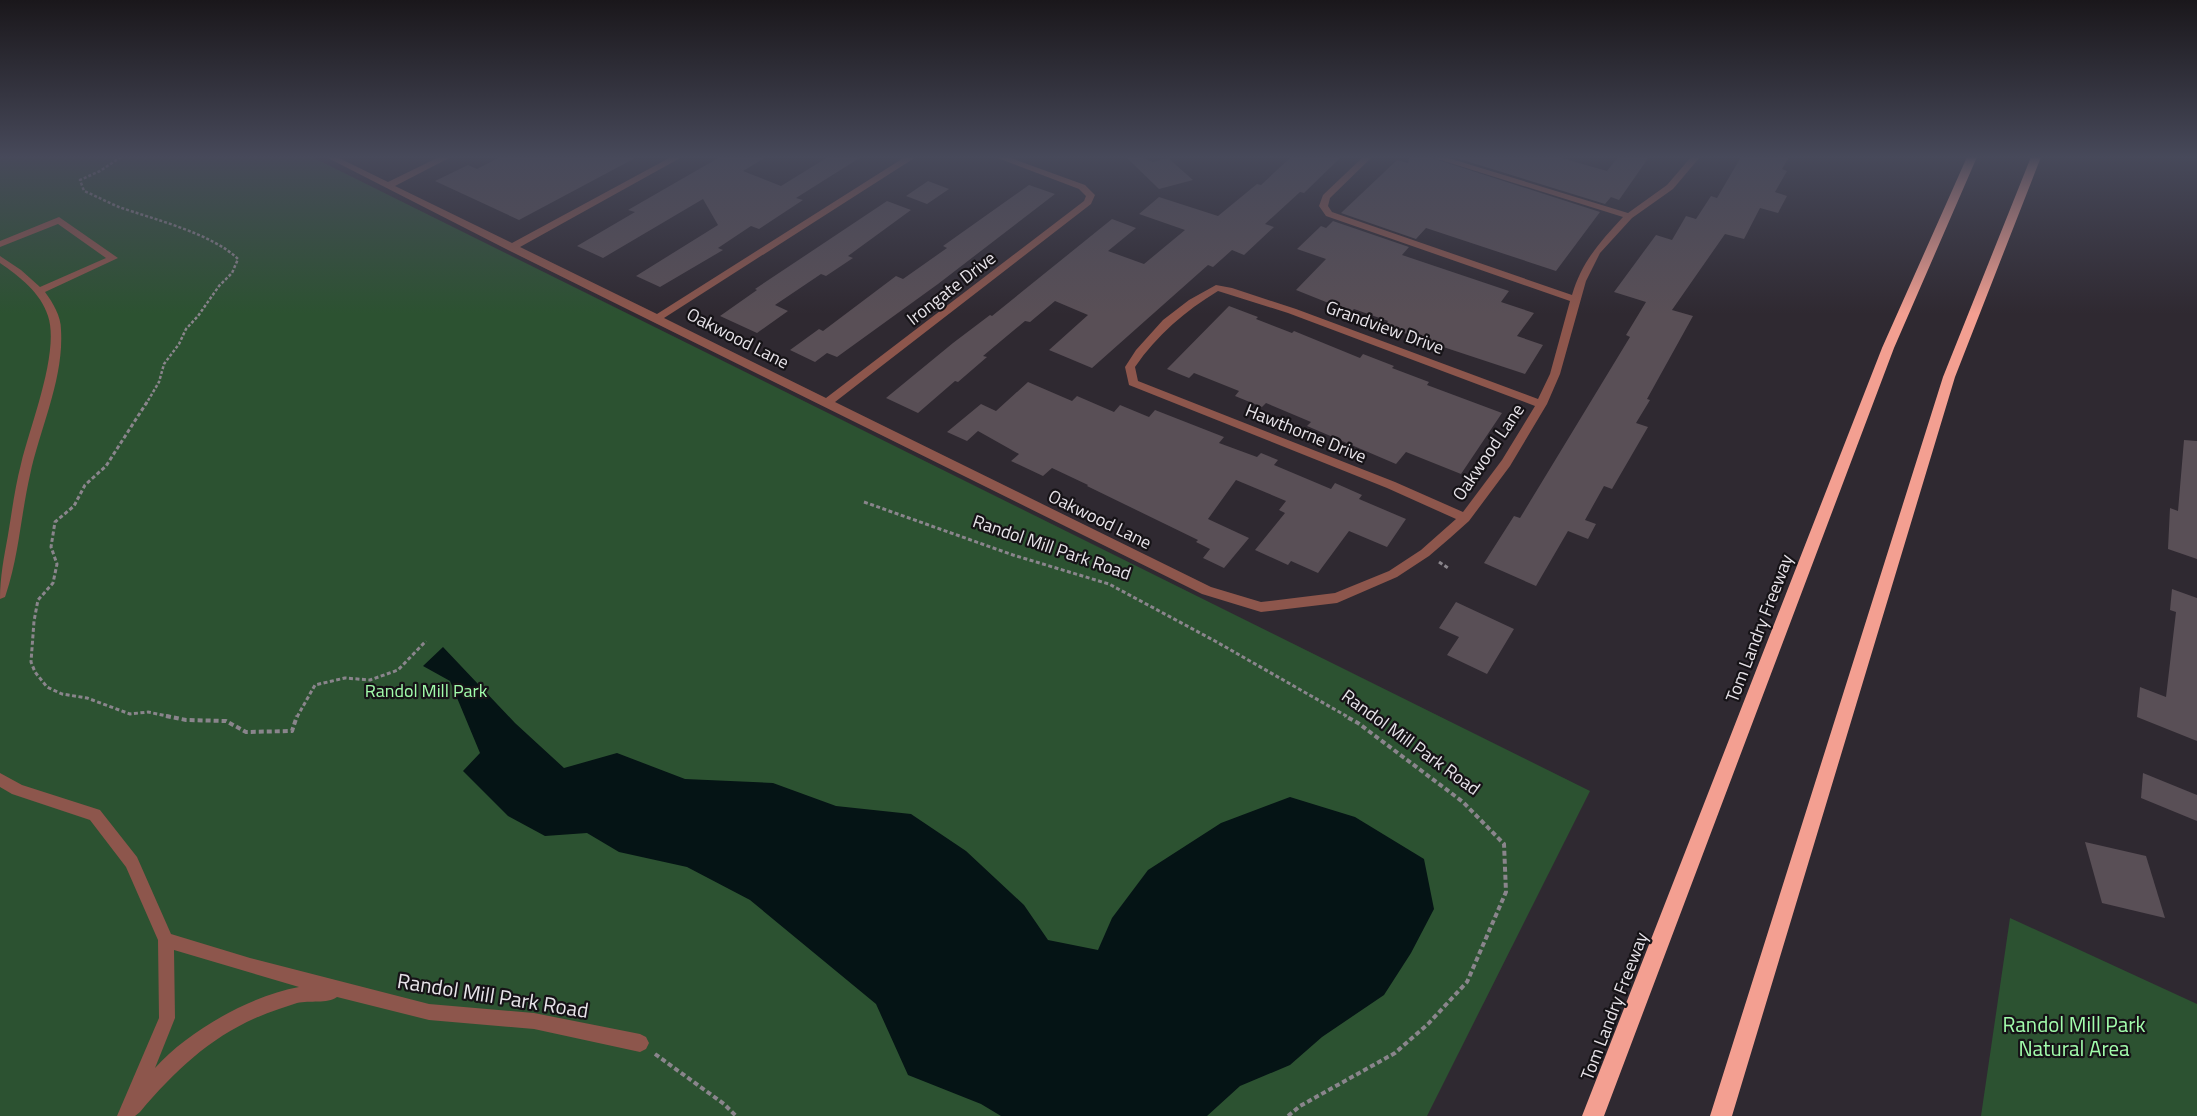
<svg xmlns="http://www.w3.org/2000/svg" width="2197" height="1116" viewBox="0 0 2197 1116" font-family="'Titillium Web',sans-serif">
	<rect width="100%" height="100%" fill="#2f2931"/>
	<g fill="#2c5231">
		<path d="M0,157H312L1590,791L1427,1116H0Z"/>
		<path d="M2010,918L2197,1004V1116H1981Z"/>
	</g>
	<path fill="#051415" d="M443,647L515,723L564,768L617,753L685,779L773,783L836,806L911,814L966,851L1024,905L1048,940L1098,950L1112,918L1148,870L1221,823L1290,797L1355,817L1424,859L1434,909L1411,953L1384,995L1322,1037L1290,1065L1240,1086L1207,1116H1001L981,1104L908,1075L876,1004L750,900L687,867L619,852L587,833L545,836L508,816L463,771L480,753L450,681L423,666Z"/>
	<g fill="#594f56">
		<path d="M500,157H637L519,220L435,181L468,165L477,169Z"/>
		<path d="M720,157H766L743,171L781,186L828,157H861L796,198L803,200L759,229L751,226L718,248L723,250L660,287L636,276L718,225L703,199L603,258L577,246L635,212L628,210Z"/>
		<path d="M1126,157H1140L1153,162L1168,158L1193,180L1159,189Z"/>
		<path d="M1291,157H1341L1304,193L1300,192L1265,224L1274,227L1244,255L1232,250L1213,267L1208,265L1092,368L1049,350L1088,315L1055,301L1030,322L1025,321L983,356L987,357L958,382L955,381L918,413L886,398L953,343L990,315L992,316L1112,219L1136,228L1108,251L1144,264L1185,230L1139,214L1159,197L1218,216L1257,184L1261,185Z"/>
		<path d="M1409,157H1429L1600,212L1556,271L1426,228L1416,239L1341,213L1397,160L1408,163Z"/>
		<path d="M1453,157H1558L1607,171L1618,157H1649L1619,200L1611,197L1605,204Z"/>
		<path d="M1741,157H1789L1782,169L1787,171L1775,192L1787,196L1778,213L1760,208L1744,239L1725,234L1672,310L1693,316L1647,399L1650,400L1636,423L1648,427L1612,489L1604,486L1585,520L1596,524L1588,539L1568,531L1536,586L1484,563L1514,516L1520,518L1630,337L1626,335L1646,302L1614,292L1656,235L1672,240L1686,216L1696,219L1711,196L1717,198Z"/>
		<path d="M928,181L949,189L927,204L906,196Z"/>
		<path d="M1029,185L1055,194L938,284L837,357L827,353L815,362L790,350L819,329L823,331L896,276L903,279L947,248L943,246Z"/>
		<path d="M887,201L911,210L848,256L853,258L826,276L821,274L775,305L788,311L757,333L720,316L757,290L755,289Z"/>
		<path d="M1333,221L1409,247L1402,255L1509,291L1501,302L1534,313L1517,336L1543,345L1525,374L1419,339L1385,325L1388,321L1354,309L1351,312L1296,290L1326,259L1297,249L1321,226L1326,228Z"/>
		<path d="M1229,306L1258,317L1256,319L1292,333L1294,331L1360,358L1363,354L1394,366L1392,368L1429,382L1427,385L1502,413L1461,474L1406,452L1396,464L1307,426L1311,422L1266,403L1262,407L1235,396L1239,391L1194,373L1189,378L1167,369Z"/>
		<path d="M1028,382L1072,401L1077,396L1114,412L1120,405L1149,417L1155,410L1224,437L1219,443L1257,457L1261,453L1278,460L1274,465L1331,489L1335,483L1362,495L1359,499L1406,519L1387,547L1349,531L1318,573L1291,561L1288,565L1255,550L1285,513L1279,510L1286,501L1236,480L1208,519L1249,538L1224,568L1203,558L1210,549L1196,542L1198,540L1087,486L1088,485L1052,468L1043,476L1011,461L1019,454L978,431L967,441L947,432L981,404L996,411Z"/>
		<path d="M2184,440L2197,441V559L2168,549L2170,508L2178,511Z"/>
		<path d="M2172,589L2197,598V741L2137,717L2140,687L2166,697L2176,612L2170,610Z"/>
		<path d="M1456,602L1514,629L1487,674L1447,655L1459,637L1439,628Z"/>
		<path d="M2143,773L2197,795V821L2141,798Z"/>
		<path d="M2085,842L2146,856L2165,918L2102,903Z"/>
	</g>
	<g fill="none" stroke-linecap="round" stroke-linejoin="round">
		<path stroke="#8a858c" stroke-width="2.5" stroke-dasharray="3 2" stroke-linecap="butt" d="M121,157L100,171L80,180L84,191C96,196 107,202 119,207C153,219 213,234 238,259L232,273L219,286L198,316L186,329L179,344L164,364L159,382L146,404"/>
		<g stroke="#8a858c" stroke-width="3" stroke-dasharray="4 2.5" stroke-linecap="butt">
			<path d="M147,402L106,466L85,485L74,506L55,522L51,547L57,564L53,583L38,600L34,621L31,662L35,672L47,687L62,694L87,698L130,714L148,712L172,717"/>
			<path d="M864,502L1013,555L1109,584L1215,641L1348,717"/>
			<path d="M1439,562L1448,568"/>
			<path d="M297,717L315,685L345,678L370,680L398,670L426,641"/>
		</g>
		<g stroke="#8a858c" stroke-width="4" stroke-dasharray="5 3" stroke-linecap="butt">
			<path d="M166,716L186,720L226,721L246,732L292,731L297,716"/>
			<path d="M655,1054L724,1104L736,1116"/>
			<path d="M1288,1116L1300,1106L1395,1053L1428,1024L1467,982L1506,892L1504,844L1463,802L1358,723L1345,716"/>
		</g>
		<g fill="#8d564c" fill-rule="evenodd">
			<path d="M326,157H337L388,182L439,157H451L395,186L512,243L671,157H682L520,247L657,314L905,157H916L664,318L826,398L1084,201L1086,196L1079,189L995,157H1008L1085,185L1095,195L1091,204L835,402L1211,587L1261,602L1335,593L1389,571L1421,550L1456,519L1387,488L1129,385L1125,367L1136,350L1163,320L1189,300L1216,285L1232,288L1296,309L1538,399L1550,374L1570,301L1326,216L1319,206L1323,195L1363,157H1372L1330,198L1328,206L1332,212L1572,295C1582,261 1600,242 1623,217L1431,157H1445L1628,213L1667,185L1691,157H1700L1673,189L1632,218L1600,253L1586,281L1560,374L1547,404L1510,466L1469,521L1450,538L1429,556L1397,577L1337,603L1261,612L1202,594L508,250ZM1218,291L1288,313L1535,406L1502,460L1463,512L1395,482L1138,381L1135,367C1157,335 1185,311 1218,291Z"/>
			<path d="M59,217L118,258L45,292C53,303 61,316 61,330C64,379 40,428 30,475C21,514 19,555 6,594L5,597L0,599C0,577 4,557 8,535C12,511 15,487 21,464C30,426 60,352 48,316C41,293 19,276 0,263V256L21,270L40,287L106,258L58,224L0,247V241Z"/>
			<path d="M0,773L22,785L100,810L137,857L171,934L250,958L429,1004L534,1013L640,1034L646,1037L649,1043L646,1049L640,1052L534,1029L429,1020L337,997C327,1004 310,1000 297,1003C291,1005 285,1007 279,1009C219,1029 180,1065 140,1112L135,1116H117L159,1018L158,940L126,867L90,820L12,794L0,787ZM174,950L299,987C250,996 188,1031 155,1068L175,1018Z"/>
		</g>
		<g fill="#f39f91" fill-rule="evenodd">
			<path d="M1967,157H1977L1894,348L1604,1116H1582L1882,348Z"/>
			<path d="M2031,157H2041L1955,377L1732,1116H1710L1943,377Z"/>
		</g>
	</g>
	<linearGradient id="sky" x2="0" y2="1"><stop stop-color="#1a171b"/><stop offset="0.5" stop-color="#47495a"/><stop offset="1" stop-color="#47495a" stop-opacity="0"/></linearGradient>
	<rect width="2197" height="314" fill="url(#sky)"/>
	<g text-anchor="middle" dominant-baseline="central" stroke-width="4.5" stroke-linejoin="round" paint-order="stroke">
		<g font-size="18" fill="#e8e4ea" stroke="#161317">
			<text transform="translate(951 288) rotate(-38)">Irongate Drive</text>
			<text transform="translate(1385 327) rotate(20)">Grandview Drive</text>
			<text transform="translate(738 338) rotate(27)">Oakwood Lane</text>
			<text transform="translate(1306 433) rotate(22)">Hawthorne Drive</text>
			<text transform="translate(1488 452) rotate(-56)">Oakwood Lane</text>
			<text transform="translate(1100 519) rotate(26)">Oakwood Lane</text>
			<text transform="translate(1052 547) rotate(19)">Randol Mill Park Road</text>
			<text transform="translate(1759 628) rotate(-69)">Tom Landry Freeway</text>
			<text transform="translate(1411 742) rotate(36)">Randol Mill Park Road</text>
			<text transform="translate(1614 1006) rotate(-69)">Tom Landry Freeway</text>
		</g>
		<g font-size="18" fill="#a2fdac" stroke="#161317">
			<text x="426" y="690">Randol Mill Park</text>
		</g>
		<g font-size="21" fill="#e8e4ea" stroke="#161317">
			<text transform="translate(493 995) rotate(9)">Randol Mill Park Road</text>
		</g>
		<g font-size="21" fill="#a2fdac" stroke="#161317">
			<text x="2074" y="1024">Randol Mill Park<tspan x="2074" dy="24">Natural Area</tspan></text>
		</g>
	</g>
</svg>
